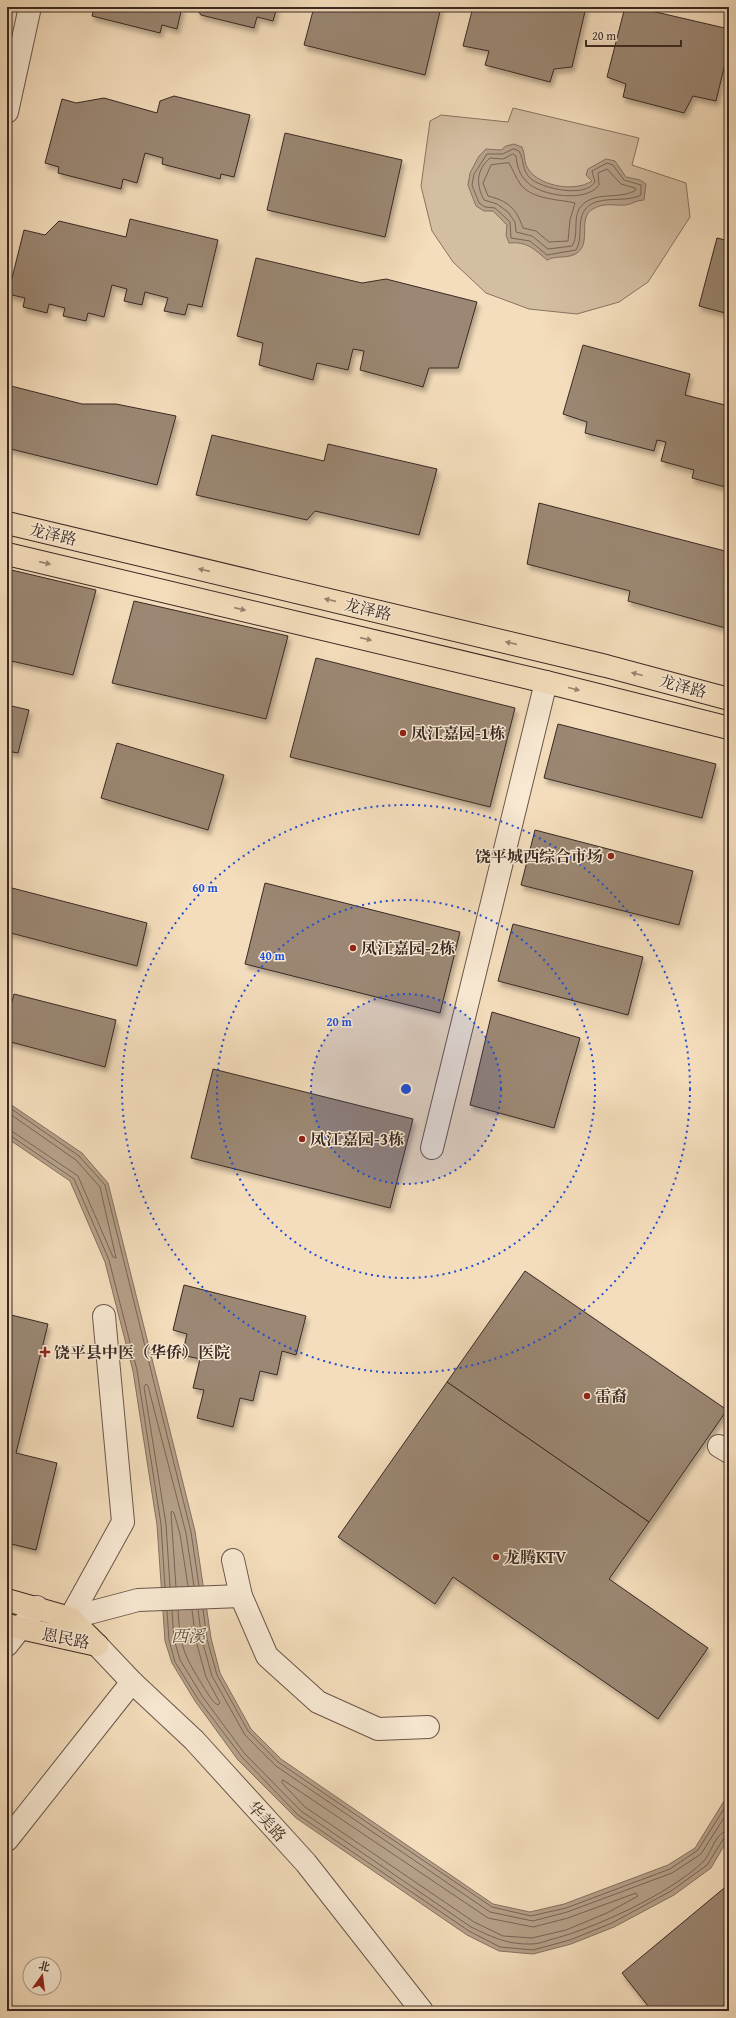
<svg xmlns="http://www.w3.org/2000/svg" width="736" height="2018" viewBox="0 0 736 2018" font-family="'Gentium Book Plus','Noto Serif SC',serif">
	<defs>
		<filter id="shadow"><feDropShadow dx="2.5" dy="4.5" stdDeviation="2" flood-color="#0004"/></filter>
	</defs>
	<rect width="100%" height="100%" fill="#f4ddbc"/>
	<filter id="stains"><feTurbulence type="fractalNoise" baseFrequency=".005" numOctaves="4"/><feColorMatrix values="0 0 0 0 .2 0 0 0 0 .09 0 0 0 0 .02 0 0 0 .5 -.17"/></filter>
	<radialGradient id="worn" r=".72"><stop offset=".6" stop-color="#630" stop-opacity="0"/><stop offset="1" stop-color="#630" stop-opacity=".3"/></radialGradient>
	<path fill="#d4bea2" stroke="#877462" d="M513,108L639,138L632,165L686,183L690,217L648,282L619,302L577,314L529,309L486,293L453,262L432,231L421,186L430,121L441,115L508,122Z"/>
	<g fill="#b5a088" stroke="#847060">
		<path d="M514,144L522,147C525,154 524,159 526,165C535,186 574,193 592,181L586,175L588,169L606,159L615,161L626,177L640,180L646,184L644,200C637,200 632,204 626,205C614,206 604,202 593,209C577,217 592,243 577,253C569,259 556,255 547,260C534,249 527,241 509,243L506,235L507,225L493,211H484L476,206L468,185L470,173L479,156L486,149L501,150L506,146Z"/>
		<path d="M7,1102L82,1153L108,1183L195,1531L211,1638L220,1673L251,1729L281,1759L493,1904L530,1912L564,1904L668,1865L695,1848L729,1793V1837L711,1868L674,1895L614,1927L571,1944L533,1954L499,1951L467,1935L296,1818L238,1760L195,1701L172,1663L165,1641L157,1525L133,1371L105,1262L70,1181L7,1138Z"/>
	</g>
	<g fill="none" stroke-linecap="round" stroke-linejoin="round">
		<g stroke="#786456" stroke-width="1">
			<path d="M514,149L519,151C525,161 521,170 531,179C544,189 585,198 595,182L592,171L607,163L613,165L624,180L641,185V195C625,204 596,193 584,211C577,223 583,238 576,250L547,255L530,241L511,238L510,222L495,208L485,207L479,203L472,185L474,174L487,154H502Z"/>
			<path d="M513,154L516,156C517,166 519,174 527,182C540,196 587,203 599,185L598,173L607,169L621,184L635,188L636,190C619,201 592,189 579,209C573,221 579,235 572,246L548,249L532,236L516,232L515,222L508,212L497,204L484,200C476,185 476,170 490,158L503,159Z"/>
			<path d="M509,163C513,170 516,178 521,185C534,200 558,199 575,203L570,220L568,241L549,242L536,231L523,228C516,208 508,201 488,196L483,183L491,165Z"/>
			<path d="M7,1106L79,1156L105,1185L191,1532L199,1586"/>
			<path d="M7,1112L76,1160L100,1187L116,1258L113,1257L78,1176L13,1132L7,1130"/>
			<path d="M7,1135L11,1136L74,1179L109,1260L137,1370L161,1524L165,1587"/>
			<path d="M170,1587L166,1524L144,1387L146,1384L148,1386L186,1533L194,1586"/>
			<path d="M176,1587L171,1513L172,1511L174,1513L180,1534L188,1586"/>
			<path d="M203,1609L207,1639L217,1675L248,1731L278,1762L492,1907L531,1916L566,1908L670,1869L698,1850L729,1801"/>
			<path d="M178,1610C180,1647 184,1655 203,1686C207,1692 212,1702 218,1705L220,1703L206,1677L196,1641L192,1610"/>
			<path d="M198,1610L202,1640L212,1676L245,1735L276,1766L490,1912L533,1921L567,1912L672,1873L701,1854L729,1810"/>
			<path d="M167,1611L169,1640L175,1662L198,1699L242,1757L298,1815L469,1931L500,1947L533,1950L570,1940L612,1923L671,1891L707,1865L724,1838L729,1836"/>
			<path d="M172,1611L174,1639L180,1660L202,1696L245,1754L301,1811L471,1927C492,1937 508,1945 532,1944C537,1944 544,1942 549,1940C594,1929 669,1894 703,1862C712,1853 715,1831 729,1831"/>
			<path d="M283,1780L488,1918L533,1927L568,1918L636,1893L638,1896L607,1913L566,1930L532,1938L503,1936L474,1922L305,1807L282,1783Z"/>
		</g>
	</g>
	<g fill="#9b8773" stroke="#3a2923" filter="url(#shadow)">
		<path d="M94,7H182L177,29L162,25L160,33L92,16Z"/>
		<path d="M196,7H277L273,21L257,17L254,28L201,15Z"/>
		<path d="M314,7H441L425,75L304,45Z"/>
		<path d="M473,7H586L572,67L554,69L550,82L485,65L489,51L463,46Z"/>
		<path d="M625,7H634L729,29V47L716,101L693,96L684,113L623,97L626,84L607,77Z"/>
		<path d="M174,96L250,115L234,177L221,174L220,179L162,164L163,158L145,153L137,183L123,179L121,189L58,173L59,167L45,163L62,99L76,103L104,98L157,113L160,101Z"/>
		<path d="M285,133L402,160L385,237L267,210Z"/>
		<path d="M130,219L218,240L202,307L188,304L185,315L164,311L168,298L145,292L142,305L124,301L127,289L112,285L104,317L88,313L86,321L63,316L65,308L49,304L47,313L23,307L25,298L8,294L24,230L45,235L59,221L126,237Z"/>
		<path d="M717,238L729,241V314L699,306Z"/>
		<path d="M256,258L362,283L386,279L477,302L458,368H429L423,387L360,370L364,351L353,349L348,370L317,363L313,380L259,365L263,343L237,336Z"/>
		<path d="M583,345L690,374L685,395L729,406V488L692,478L694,470L661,461L666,442L657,440L654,451L585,433L587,422L563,414Z"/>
		<path d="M7,385L82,404H116L176,416L157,485L7,448Z"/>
		<path d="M212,435L324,461L328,444L437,469L419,535L315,511L307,520L196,495Z"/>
		<path d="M539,503L729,552V629L628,601L630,591L527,564Z"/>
		<path d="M7,569L96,590L73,675L7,660Z"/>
		<path d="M134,601L288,636L266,719L112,683Z"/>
		<path d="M316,658L515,708L490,807L290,757Z"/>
		<path d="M7,705L29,710L18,753L7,751Z"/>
		<path d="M558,724L716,764L702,818L544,778Z"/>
		<path d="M117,743L224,775L208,830L101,798Z"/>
		<path d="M535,830L693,871L679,925L521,885Z"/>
		<path d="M265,883L460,932L440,1013L245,964Z"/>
		<path d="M12,888L147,923L137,966L7,932V906Z"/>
		<path d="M513,924L643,957L628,1015L498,981Z"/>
		<path d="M14,994L116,1020L105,1067L7,1041V1020Z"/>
		<path d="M492,1012L580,1038L554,1128L470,1105Z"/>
		<path d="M213,1069L413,1119L390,1208L191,1158Z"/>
		<path d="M525,1271L727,1410L649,1522L447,1382Z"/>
		<path d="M184,1285L306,1316L296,1355L282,1351L277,1375L260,1371L253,1401L240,1398L233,1427L197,1418L204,1390L193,1388L200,1359L182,1355L187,1334L173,1330Z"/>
		<path d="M7,1314L48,1324L16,1453L57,1463L36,1550L7,1543Z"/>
		<path d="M447,1382L649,1522L609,1579L708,1648L658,1719L453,1577L435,1604L338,1537Z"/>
		<path d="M729,1884V2002L715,2011H652L622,1973Z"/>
	</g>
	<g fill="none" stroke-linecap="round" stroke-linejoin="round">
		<g stroke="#685649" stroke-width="24">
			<g id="minor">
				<path d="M7,112L30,7"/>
				<path d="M432,1148L546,682"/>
				<path d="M719,1446L729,1452"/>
				<path d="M233,1560L241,1596L267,1656L318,1702L378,1729L428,1727"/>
				<path d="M70,1618L123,1522L104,1316"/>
				<path d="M70,1618L138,1600L241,1596"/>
				<path d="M7,1645L37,1607"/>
				<path d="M97,1645L132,1682L194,1740L306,1863L422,2011"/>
				<path d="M7,1840L132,1682"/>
			</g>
		</g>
		<g stroke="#3a2923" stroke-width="24">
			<g id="major">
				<path d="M7,523L606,666L729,699"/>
				<path d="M7,554L546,682L729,728"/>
				<path d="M7,1600L70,1618L97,1645"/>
				<path d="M7,1625L97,1645"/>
			</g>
		</g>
		<use href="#minor" stroke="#f8e9d3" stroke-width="22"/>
		<use href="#major" stroke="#f4ddbc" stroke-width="22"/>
	</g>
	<defs><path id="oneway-solid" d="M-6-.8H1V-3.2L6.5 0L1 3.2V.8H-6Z"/></defs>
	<g fill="#978370">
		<use href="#oneway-solid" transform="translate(45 563) rotate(13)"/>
		<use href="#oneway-solid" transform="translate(204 570) rotate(-167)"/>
		<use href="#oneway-solid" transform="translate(330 600) rotate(-167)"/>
		<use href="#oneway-solid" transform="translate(240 609) rotate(13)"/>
		<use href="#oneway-solid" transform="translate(366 639) rotate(13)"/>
		<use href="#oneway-solid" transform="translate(511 643) rotate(-167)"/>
		<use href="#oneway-solid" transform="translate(637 674) rotate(-165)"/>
		<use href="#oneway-solid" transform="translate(574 689) rotate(14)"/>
	</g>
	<circle cx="406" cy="1089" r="95" fill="#1d4ed8" fill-opacity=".12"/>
	<g fill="none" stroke="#1d4ed8" stroke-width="2" stroke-dasharray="2 4">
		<circle cx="406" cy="1089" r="95"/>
		<circle cx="406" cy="1089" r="189"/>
		<circle cx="406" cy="1089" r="284"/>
	</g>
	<g fill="#8f2418" stroke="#f8e9d3" stroke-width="1.5">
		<circle cx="403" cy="733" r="4"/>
		<circle cx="611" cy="856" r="4"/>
		<circle cx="353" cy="948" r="4"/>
		<circle cx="302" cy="1139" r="4"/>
		<path d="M43 1346h4v4h4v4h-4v4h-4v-4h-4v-4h4z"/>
		<circle cx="587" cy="1396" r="4"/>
		<circle cx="496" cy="1557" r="4"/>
	</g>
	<g text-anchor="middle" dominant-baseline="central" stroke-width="3" stroke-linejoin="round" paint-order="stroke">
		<g font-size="16" fill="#3a2923" stroke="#f8e9d3">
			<text transform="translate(53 534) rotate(13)">龙泽路</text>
			<text transform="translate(368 609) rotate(13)">龙泽路</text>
			<text transform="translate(683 686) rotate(15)">龙泽路</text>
			<text transform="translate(66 1638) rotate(11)">恩民路</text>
			<text transform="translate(267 1821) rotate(48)">华美路</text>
		</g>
		<g font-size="16" font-weight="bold" fill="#3a2923" stroke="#f8e9d3" text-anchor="start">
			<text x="411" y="733">凤江嘉园-1栋</text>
			<text x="603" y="856" text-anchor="end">饶平城西综合市场</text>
			<text x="361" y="948">凤江嘉园-2栋</text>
			<text x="310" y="1139">凤江嘉园-3栋</text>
			<text x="54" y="1352">饶平县中医（华侨）医院</text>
			<text x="595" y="1396">雷裔</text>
			<text x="504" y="1557">龙腾KTV</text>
		</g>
		<g font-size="17" font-style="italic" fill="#5f4d41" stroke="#f8e9d3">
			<text x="188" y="1635">西溪</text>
		</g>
	</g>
	<circle cx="406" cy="1089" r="6" fill="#1d4ed8" stroke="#f8e9d3" stroke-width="2"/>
	<g font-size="12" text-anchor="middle" font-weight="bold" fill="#1d4ed8" stroke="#f8e9d3" stroke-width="3" stroke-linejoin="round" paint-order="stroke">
		<text x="205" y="892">60 m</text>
		<text x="272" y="960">40 m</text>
		<text x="339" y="1026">20 m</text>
	</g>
	<rect width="736" height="2018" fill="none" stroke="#f4ddbc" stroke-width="24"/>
	<rect x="8" y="8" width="720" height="2002" fill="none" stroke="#3a2923" stroke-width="2"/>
	<rect x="12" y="12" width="712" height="1994" fill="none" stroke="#3a2923"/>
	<g transform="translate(42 1976) rotate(14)"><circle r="19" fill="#f8e9d3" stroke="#ac9c8d"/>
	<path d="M0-3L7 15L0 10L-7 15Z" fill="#8f2418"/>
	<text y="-6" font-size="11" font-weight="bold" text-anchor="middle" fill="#3a2923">北</text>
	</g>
	<path d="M586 40v6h95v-6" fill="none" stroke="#3a2923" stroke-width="2"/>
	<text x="592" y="40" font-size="12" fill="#3a2923" stroke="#f8e9d3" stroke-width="3" paint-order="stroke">20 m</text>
	<rect width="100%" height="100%" filter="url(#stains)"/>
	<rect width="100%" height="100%" fill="url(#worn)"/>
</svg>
